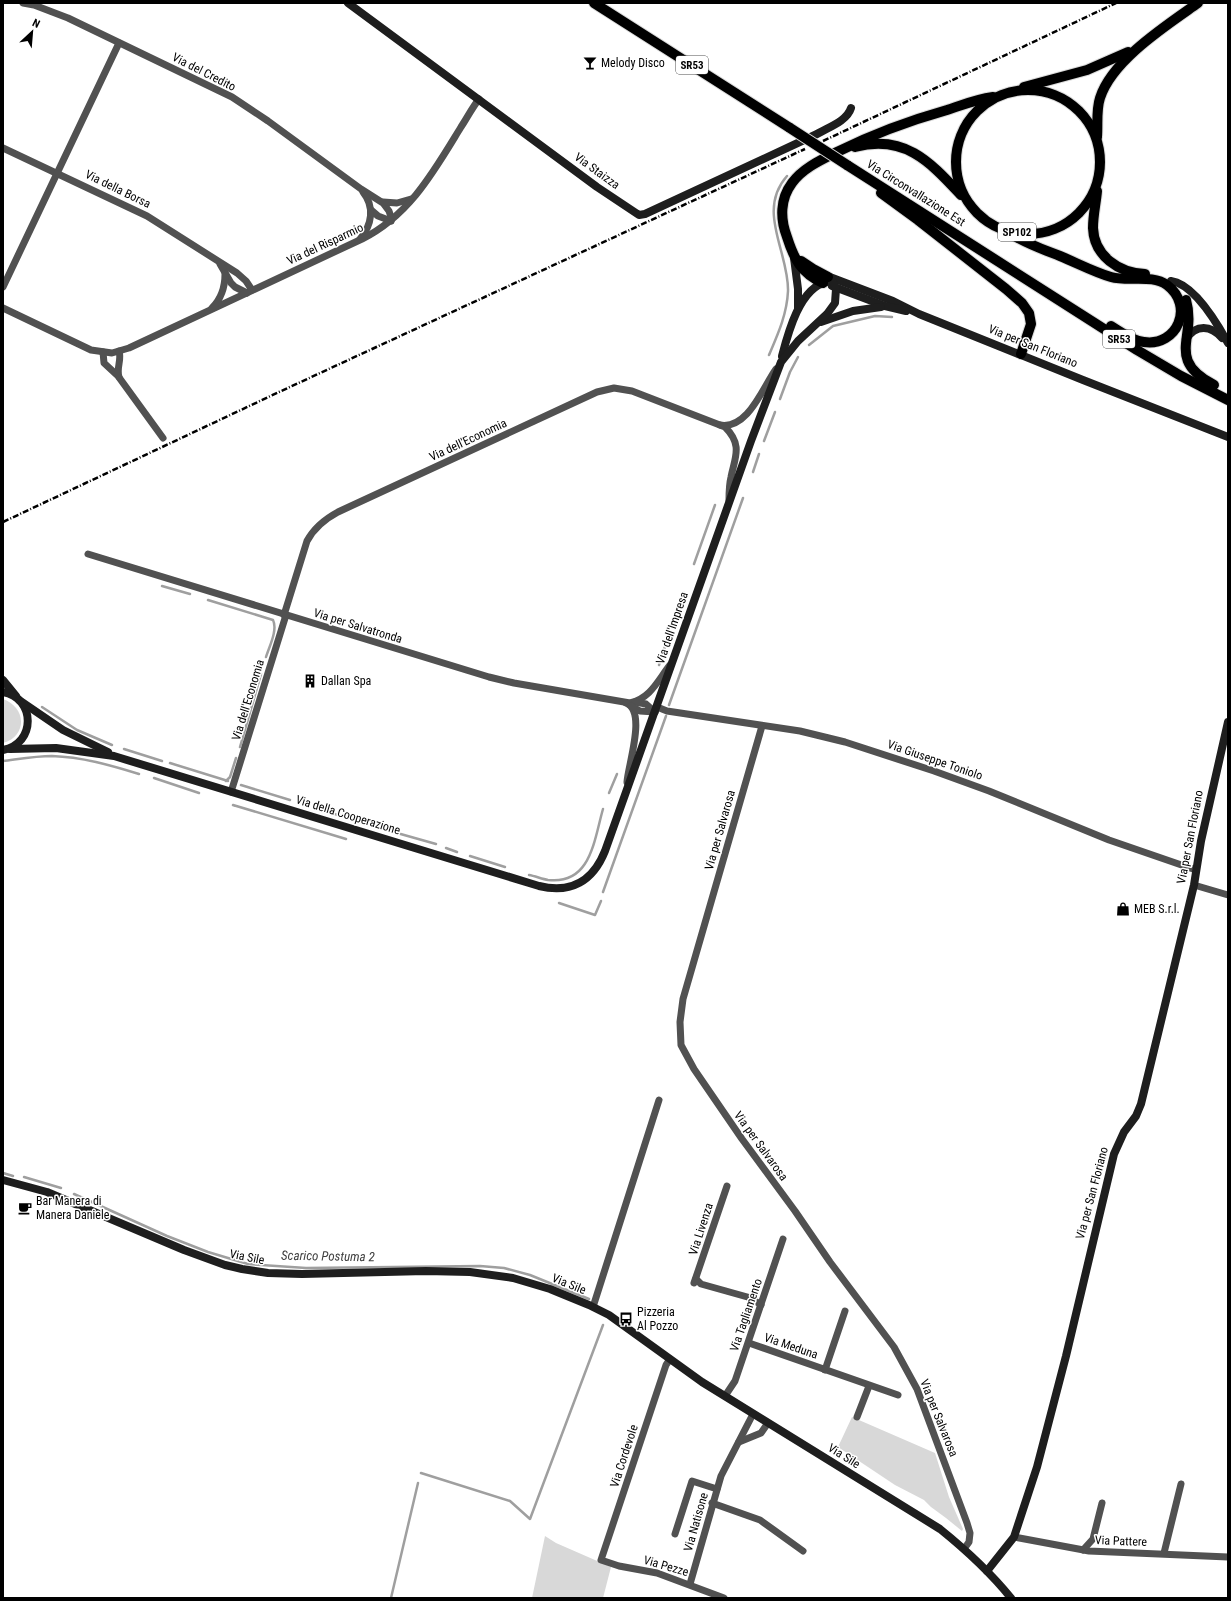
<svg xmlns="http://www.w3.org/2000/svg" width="1231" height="1601" viewBox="0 0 1231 1601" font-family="'Roboto Condensed',sans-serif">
	<rect width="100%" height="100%" fill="#fff"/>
	<g fill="#d8d8d8">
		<path d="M3,699C26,707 28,736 3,743Z"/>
		<path d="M852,1417L935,1453L949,1497L963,1529L962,1531L946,1518L931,1507L924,1500L895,1485L838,1447Z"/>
		<path d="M545,1536L556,1543L611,1567L603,1598H532Z"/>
	</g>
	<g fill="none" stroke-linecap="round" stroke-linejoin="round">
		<g stroke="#9f9f9f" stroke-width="2.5">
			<path d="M809,345L833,326L875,316L892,317"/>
			<path d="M769,355C778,334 787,314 788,291C789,252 756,211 787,176"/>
			<path d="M780,399L790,372L798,357"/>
			<path d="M764,441L775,412"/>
			<path d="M753,472L759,454"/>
			<path d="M694,564L715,505"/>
			<path d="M162,586L190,594"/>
			<path d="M208,600L273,620C278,630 269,647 266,657"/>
			<path d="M679,607L684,593"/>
			<path d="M659,665L670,631"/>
			<path d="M669,705L743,498"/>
			<path d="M42,707L77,730L112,745"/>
			<path d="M240,747L261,674"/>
			<path d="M124,749L162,761"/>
			<path d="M3,761C19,759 36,756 52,756C82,757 110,765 139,774"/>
			<path d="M170,763L228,781"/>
			<path d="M154,778L199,793"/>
			<path d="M226,781L230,777L236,758"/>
			<path d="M241,785L290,800"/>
			<path d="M609,793L617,774"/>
			<path d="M233,805L346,839"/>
			<path d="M325,811L361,822"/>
			<path d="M373,826L379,828"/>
			<path d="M390,831L436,844"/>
			<path d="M446,848L457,852"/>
			<path d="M470,856L505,867"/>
			<path d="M529,875C535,876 542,879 548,880C591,885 594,840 603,809"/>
			<path d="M603,892L666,716"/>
			<path d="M559,903L595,915L601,901"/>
			<path d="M3,1173L13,1176"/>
			<path d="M24,1177L61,1188"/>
			<path d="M74,1194L167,1236L208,1252L248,1264L306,1268L480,1266L504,1268L530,1275L589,1299"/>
			<path d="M421,1473L510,1501L530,1519L603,1325"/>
			<path d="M391,1598L418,1483"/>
		</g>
		<g stroke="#dbdbdb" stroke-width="12">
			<g id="primary">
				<path d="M594,3L790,128"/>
				<path d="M1024,87L1087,70L1128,52"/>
				<circle cx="1028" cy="162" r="72"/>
				<path d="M1097,137C1098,124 1096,110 1100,98C1112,60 1167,25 1198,3"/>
				<path d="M855,147C905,134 930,162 961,195"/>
				<path d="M847,165L1137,350L1181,376L1228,400"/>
				<path d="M1097,191C1096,203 1093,215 1093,228C1094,256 1119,273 1145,274"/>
				<path d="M881,193L918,220L1006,289L1022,303L1029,313L1031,324L1021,354"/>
				<path d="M1008,232C1024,243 1042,249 1060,256C1077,263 1094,272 1111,277C1129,282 1152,274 1167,285C1195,306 1177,347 1144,342C1132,341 1121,332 1111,326"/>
				<path d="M801,261L813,269L828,277"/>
				<path d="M823,283C801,273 794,259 787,237C780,219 780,199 792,183C803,168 821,160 837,152C873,134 908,121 947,110C962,105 977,99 993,97"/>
				<path d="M1186,300C1197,338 1165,359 1214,385"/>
			</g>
		</g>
		<g stroke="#515151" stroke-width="7">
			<path d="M23,3L34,5L68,18L232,97L268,121L361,189L383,203L389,211L391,217V221"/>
			<path d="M3,148L147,216L237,273L246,281L252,290"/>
			<path d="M383,202L397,203L411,199"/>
			<path d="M371,210L378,216L391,221"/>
			<path d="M360,239C372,225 375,207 363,192"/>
			<path d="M220,264L231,283L235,287L247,293"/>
			<path d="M3,287L119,43"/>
			<path d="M3,308L91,350L112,353L129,348L362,239C410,215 434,171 461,127C467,118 472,108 479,99"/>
			<path d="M212,308C221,299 225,287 225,274"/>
			<path d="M103,352L104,363L118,376L163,438"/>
			<path d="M119,377C116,368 122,360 119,351"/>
			<path d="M720,425C748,430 763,387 776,369"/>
			<path d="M88,554L489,677L514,683L630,703C651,698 658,680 670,665"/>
			<path d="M284,615L307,541C314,528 325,519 338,512L597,392L614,388L632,391L725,427C743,445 735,457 731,477C729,485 729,492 729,500"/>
			<path d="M635,702L646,704L655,712"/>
			<path d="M626,703C647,711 628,765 627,782"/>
			<path d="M631,706L640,711L655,712"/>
			<path d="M657,707L667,711L800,731L845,742L934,771L989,791L1109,840L1196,870"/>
			<path d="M762,726L683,999L680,1022L681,1045L694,1069L742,1139L795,1211L830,1262L894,1347L917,1389L967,1523L970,1533L969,1542L964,1549"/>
			<path d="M231,792L286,615"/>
			<path d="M1194,885L1228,895"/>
			<path d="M696,1279L701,1284L751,1298L761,1305"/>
			<path d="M694,1283L727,1186"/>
			<path d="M593,1307L659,1100"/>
			<path d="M749,1343L898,1395"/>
			<path d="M670,1359L666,1365L601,1560L619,1566L657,1573L724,1598"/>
			<path d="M825,1370L845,1311"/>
			<path d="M725,1396L735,1381L783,1239"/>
			<path d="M857,1417L869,1386"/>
			<path d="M739,1442L761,1433L768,1423"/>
			<path d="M712,1503L760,1520L803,1551"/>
			<path d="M675,1534L692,1481L717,1489"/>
			<path d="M1014,1537L1089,1551L1228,1557"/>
			<path d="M1083,1550L1093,1539L1102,1503"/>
			<path d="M1164,1553L1181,1484"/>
			<path d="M690,1584L721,1476L753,1414"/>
		</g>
		<g stroke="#1e1e1e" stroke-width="8">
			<path d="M348,3L597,187L639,215L645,214L817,134C829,127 847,121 851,108"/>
			<path d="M794,258L798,289V308"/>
			<path d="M830,277L893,301L919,314L1083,380L1228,437"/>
			<path d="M1171,281C1194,284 1217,323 1228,343"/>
			<path d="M832,286L885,306L906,311"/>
			<path d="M821,322L853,311L881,307"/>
			<path d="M1186,339C1196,324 1211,325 1222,338"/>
			<path d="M782,356C788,333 800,287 827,282"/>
			<path d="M3,680L16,696"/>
			<path d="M3,692C36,698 36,744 3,750"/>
			<path d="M19,700L63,730L108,752"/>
			<path d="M10,749L56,748L114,756L539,886C571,894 593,881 605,851L751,441L781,362L798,341L827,314L835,303L836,289L833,282L828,277"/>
			<path d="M3,1180L47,1192L184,1250L225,1265L242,1269L268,1273L302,1274L426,1271L470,1272L513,1278L550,1289L589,1305L609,1315L702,1382L940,1529C966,1550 990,1572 1011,1598"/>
			<path d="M987,1571L1014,1537L1037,1467L1066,1356L1114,1154L1124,1132L1136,1116L1141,1104L1194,885L1201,841L1228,722"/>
		</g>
		<use href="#primary" stroke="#000" stroke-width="10"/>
		<g stroke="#000" stroke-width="2.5" stroke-dasharray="6 2 1 2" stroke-linecap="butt">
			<path d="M823,141L1116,3"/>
			<path d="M3,522L279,392L805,149"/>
		</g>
		<g stroke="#dbdbdb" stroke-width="12" stroke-linecap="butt">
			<path id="primary-bridge" d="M790,128L847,165"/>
		</g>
		<use href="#primary-bridge" stroke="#000" stroke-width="10"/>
	</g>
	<defs>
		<g id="bar-bare" transform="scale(1.08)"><path d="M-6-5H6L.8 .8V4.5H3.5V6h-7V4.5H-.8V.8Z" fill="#000" stroke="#fff" stroke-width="2.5" paint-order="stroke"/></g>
		<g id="building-bare" transform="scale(1.08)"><path d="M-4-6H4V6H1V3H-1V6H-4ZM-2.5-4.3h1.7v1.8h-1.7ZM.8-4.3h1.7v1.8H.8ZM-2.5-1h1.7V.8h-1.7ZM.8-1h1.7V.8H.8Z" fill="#000" stroke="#fff" stroke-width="2.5" paint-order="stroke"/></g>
		<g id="shop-bare" transform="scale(1.08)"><path d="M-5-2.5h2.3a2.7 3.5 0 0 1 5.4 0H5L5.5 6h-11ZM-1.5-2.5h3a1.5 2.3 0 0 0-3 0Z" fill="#000" stroke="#fff" stroke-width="2.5" paint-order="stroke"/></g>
		<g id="cafe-bare" transform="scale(1.08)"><path d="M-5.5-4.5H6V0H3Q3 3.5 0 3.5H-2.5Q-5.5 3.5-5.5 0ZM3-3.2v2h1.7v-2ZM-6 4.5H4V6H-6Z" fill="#000" stroke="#fff" stroke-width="2.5" paint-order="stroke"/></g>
		<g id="bus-bare" transform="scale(1.08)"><path d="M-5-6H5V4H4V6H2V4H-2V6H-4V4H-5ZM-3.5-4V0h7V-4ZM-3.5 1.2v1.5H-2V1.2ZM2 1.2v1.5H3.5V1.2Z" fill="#000" stroke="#fff" stroke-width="2.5" paint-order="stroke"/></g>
	</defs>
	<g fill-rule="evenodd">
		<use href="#bar-bare" x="590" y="63"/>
		<use href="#building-bare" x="310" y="681"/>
		<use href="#shop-bare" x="1123" y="909"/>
		<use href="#cafe-bare" x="25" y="1208"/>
		<use href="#bus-bare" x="626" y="1319"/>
	</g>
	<g text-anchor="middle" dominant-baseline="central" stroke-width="3" stroke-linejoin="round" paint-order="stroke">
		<g fill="#fff" stroke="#4c4c4c" stroke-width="1">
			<rect x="676" y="56" width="32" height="18" rx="3"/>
			<rect x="998" y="223" width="38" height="18" rx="3"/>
			<rect x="1103" y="330" width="32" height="18" rx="3"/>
		</g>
		<g font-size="11" font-weight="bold" fill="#000">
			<text x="692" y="65">SR53</text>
			<text x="1017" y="232">SP102</text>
			<text x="1119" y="339">SR53</text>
		</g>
		<g font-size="12" fill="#000" stroke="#fff" text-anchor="start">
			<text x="601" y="63">Melody Disco</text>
			<text x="321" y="681">Dallan Spa</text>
			<text x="1134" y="909">MEB S.r.l.</text>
			<text x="36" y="1201">Bar Manera di<tspan x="36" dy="14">Manera Daniele</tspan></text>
			<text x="637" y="1312">Pizzeria<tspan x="637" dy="14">Al Pozzo</tspan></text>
		</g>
		<g font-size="12" fill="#000" stroke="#fff">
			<text transform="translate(204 72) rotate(27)">Via del Credito</text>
			<text transform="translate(597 171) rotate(36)">Via Staizza</text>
			<text transform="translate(118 189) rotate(26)">Via della Borsa</text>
			<text transform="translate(916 193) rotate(32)">Via Circonvallazione Est</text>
			<text transform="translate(325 244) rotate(-25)">Via del Risparmio</text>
			<text transform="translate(1033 346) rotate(22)">Via per San Floriano</text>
			<text transform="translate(468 440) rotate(-25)">Via dell'Economia</text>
			<text transform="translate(358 626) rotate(17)">Via per Salvatronda</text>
			<text transform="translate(672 628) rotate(-71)">Via dell'Impresa</text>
			<text transform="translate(248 700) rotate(-73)">Via dell'Economia</text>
			<text transform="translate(935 760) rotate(19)">Via Giuseppe Toniolo</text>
			<text transform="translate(348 815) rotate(17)">Via della Cooperazione</text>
			<text transform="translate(720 830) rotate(-74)">Via per Salvarosa</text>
			<text transform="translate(1190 837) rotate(-79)">Via per San Floriano</text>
			<text transform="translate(761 1146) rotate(54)">Via per Salvarosa</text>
			<text transform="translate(1092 1193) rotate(-75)">Via per San Floriano</text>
			<text transform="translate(701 1229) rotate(-72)">Via Livenza</text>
			<text transform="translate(247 1257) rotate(11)">Via Sile</text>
			<text transform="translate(569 1284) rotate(22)">Via Sile</text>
			<text transform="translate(746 1315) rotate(-71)">Via Tagliamento</text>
			<text transform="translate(791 1346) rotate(19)">Via Meduna</text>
			<text transform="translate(939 1418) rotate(68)">Via per Salvarosa</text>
			<text transform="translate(624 1456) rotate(-72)">Via Cordevole</text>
			<text transform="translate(844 1456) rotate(32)">Via Sile</text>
			<text transform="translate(696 1522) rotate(-74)">Via Natisone</text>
			<text transform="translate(1121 1541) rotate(2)">Via Pattere</text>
			<text transform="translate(666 1566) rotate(16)">Via Pezze</text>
		</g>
		<g font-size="13" font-style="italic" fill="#404040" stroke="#fff">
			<text transform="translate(328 1256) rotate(1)">Scarico Postuma 2</text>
		</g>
	</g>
	<rect width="1231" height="1601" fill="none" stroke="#000000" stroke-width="8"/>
	<g transform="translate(32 32) rotate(26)" stroke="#ffffff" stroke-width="3" paint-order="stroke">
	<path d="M0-3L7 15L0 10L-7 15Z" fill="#000000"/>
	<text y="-6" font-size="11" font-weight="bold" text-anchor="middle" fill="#000000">N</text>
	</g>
</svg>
